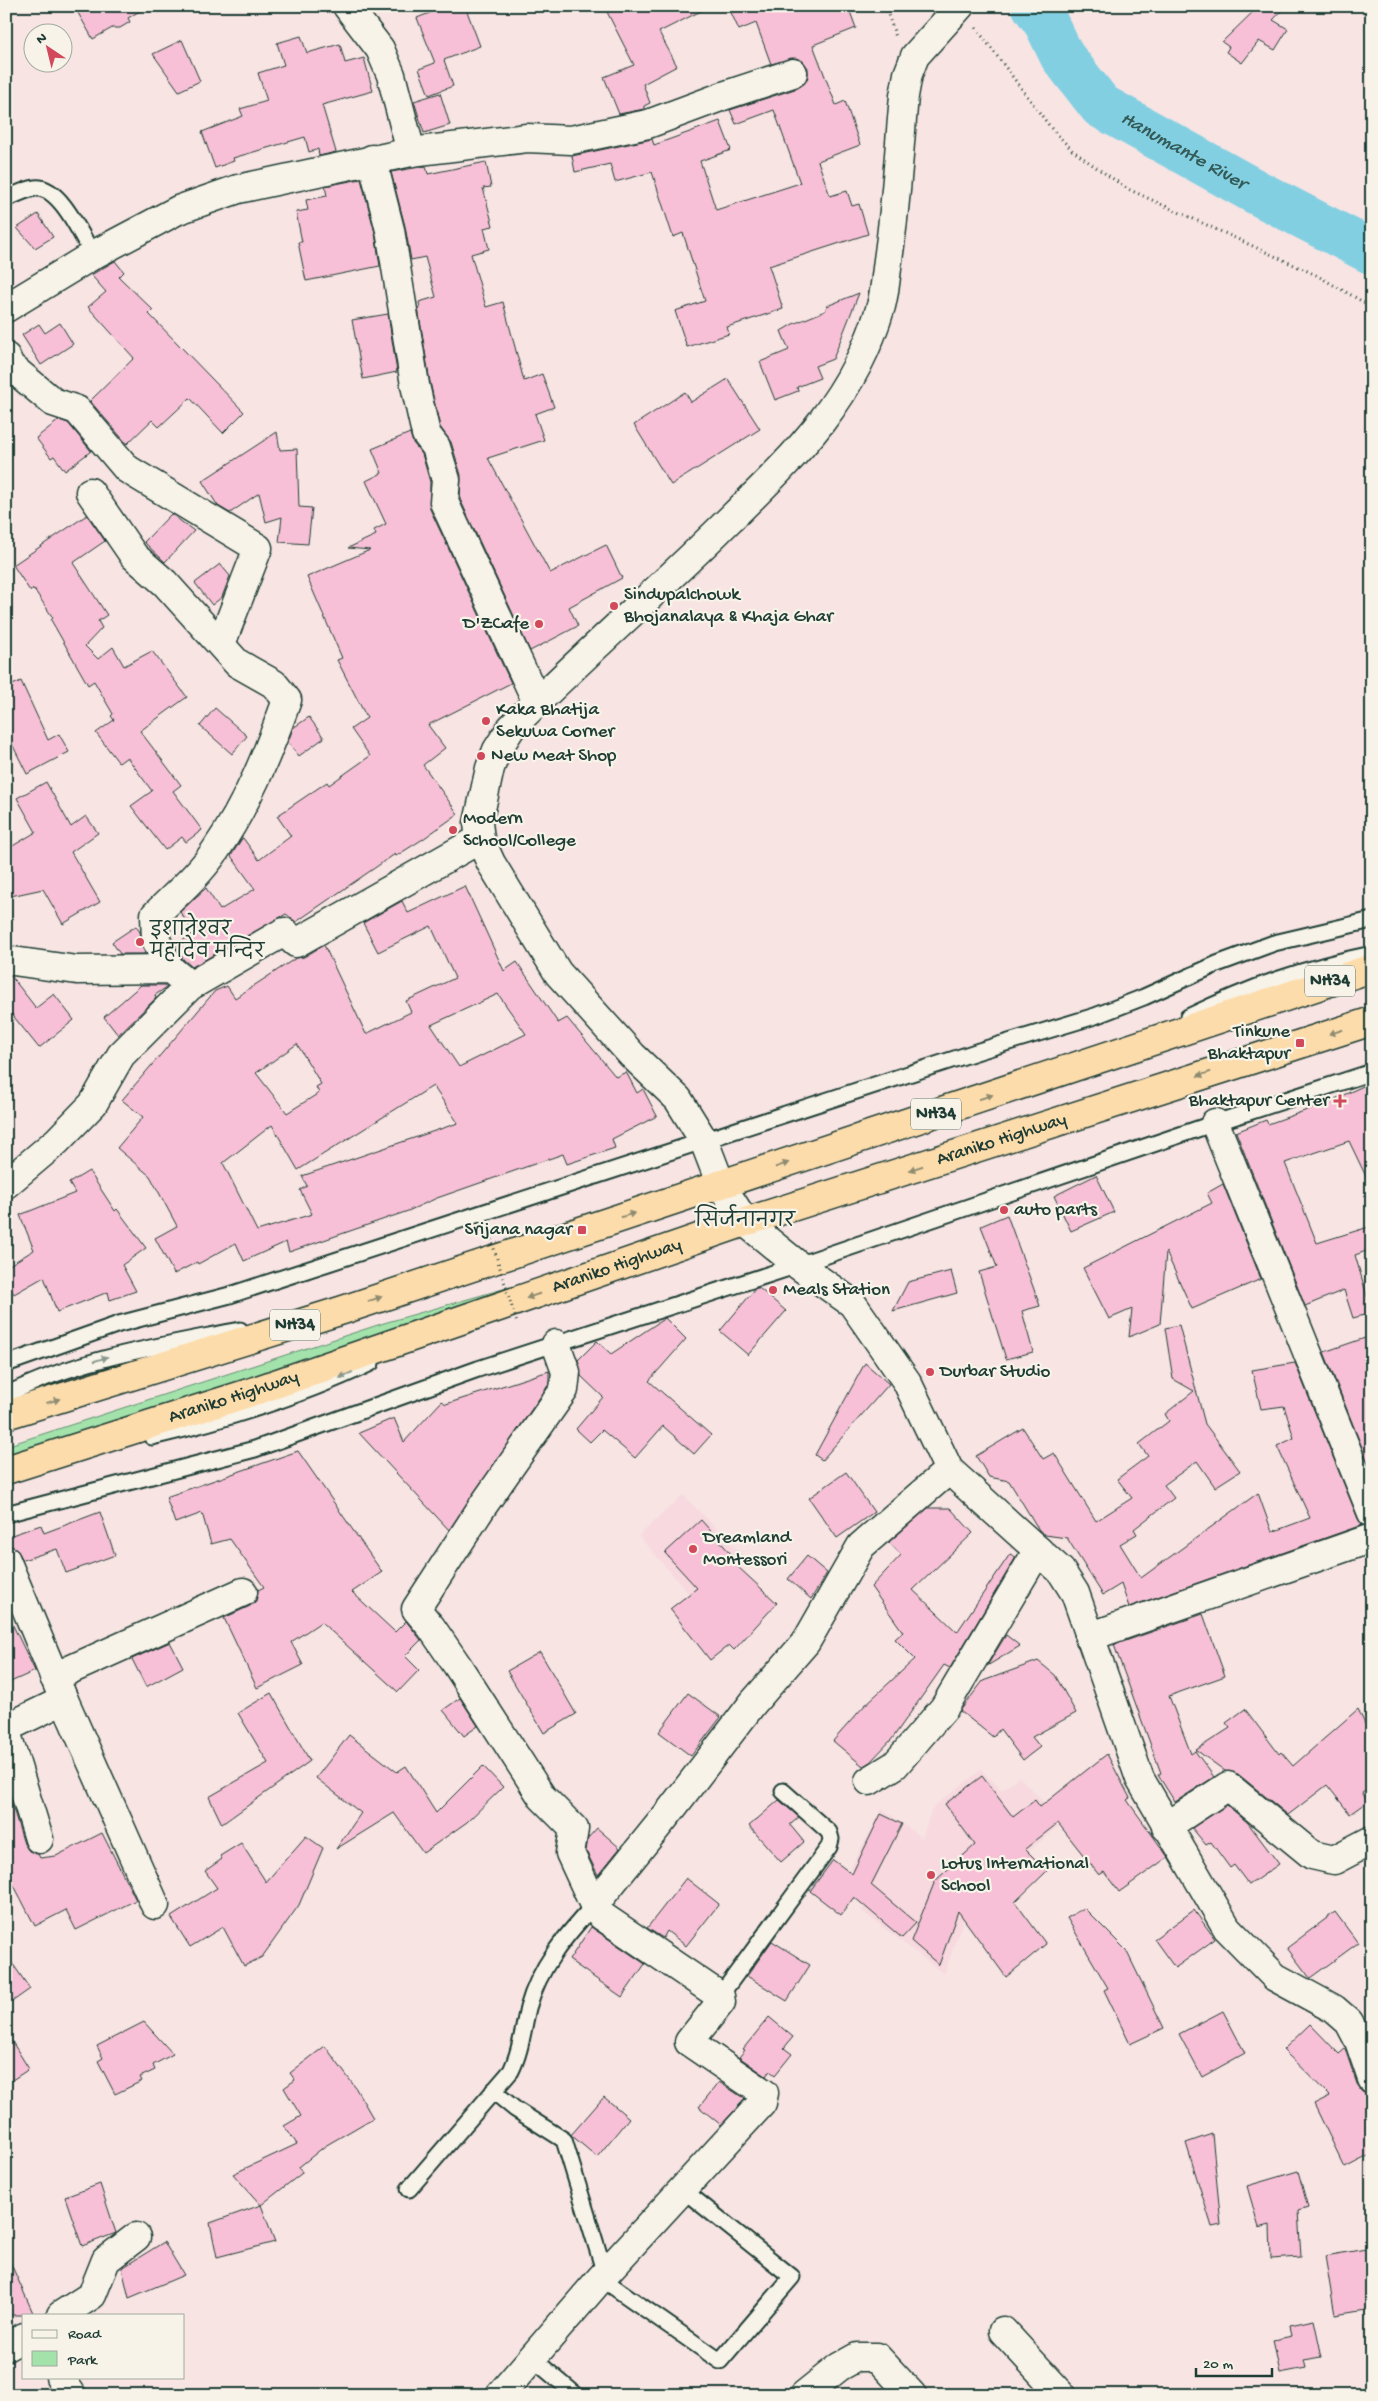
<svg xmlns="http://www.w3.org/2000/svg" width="1378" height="2401" viewBox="0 0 1378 2401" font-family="'Gochi Hand','Playpen Sans Deva',sans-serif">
	<rect width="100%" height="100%" fill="#f7e4e3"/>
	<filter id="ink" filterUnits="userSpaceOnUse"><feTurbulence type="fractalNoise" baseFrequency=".02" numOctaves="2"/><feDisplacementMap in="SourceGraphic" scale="10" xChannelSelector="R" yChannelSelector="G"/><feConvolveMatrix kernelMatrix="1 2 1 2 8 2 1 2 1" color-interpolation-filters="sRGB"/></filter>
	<g filter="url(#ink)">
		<g fill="#f7d9df">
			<path d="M683,1495L748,1561L700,1606L639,1536Z"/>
			<path d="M981,1770L1002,1790L1019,1777L1063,1822L969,1903L944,1974L862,1911L870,1882L851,1868L882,1809L922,1838L933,1807Z"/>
		</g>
		<path fill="#a3e3ab" stroke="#619070" d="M510,1287L512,1295L6,1460V1446L384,1323Z"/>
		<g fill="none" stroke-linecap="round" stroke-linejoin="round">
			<path stroke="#83cfe2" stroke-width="45" id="s1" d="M1034,6L1046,23L1062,56L1101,106L1256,192L1372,252"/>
		</g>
		<g fill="#f8c0d6" stroke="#1f3d34" fill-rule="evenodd">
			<path d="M74,6H148L128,18L130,22L120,28H112L93,39Z"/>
			<path d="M447,6H465L480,46L444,60L453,86L429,95L419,69L435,63L417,18Z"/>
			<path d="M604,6H711L659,32L677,66L643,84L650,103L644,106V109L619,114L604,77L634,65Z"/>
			<path d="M728,6H848L856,28L813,45L836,105L845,101L860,145L818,161L830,196L847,191L852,206L859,204L868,234L769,266L783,309L727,327L729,334L687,347L675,311L705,301L683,233L673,237L652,172L615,182L610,164L575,172L572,156L652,139L654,145L720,121L731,150L700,161L716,210L800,183L774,110L736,124L730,110L798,88L805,83L808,77V68L803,61L796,58L771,64L756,23L739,30Z"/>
			<path d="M1259,6H1286L1273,20L1288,29L1275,50L1259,41L1242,63L1226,52L1229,47L1222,42Z"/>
			<path d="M301,36L307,53L340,44L345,63L364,58L373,91L322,105L336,152L319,156L318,149L309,152L305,137L233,158L234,161L215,168L202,132L243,116L240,109L267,101L258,73L284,65L277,43Z"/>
			<path d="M182,40L200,81L179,91L153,54Z"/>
			<path d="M440,93L450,125L424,133L414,101Z"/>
			<path d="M486,162L491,187L483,188L493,226L484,228L489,249L471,254L486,307L503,302L524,381L542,374L554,407L535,414L544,440L488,458L550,573L606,545L622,578L569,607L578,626L530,651L460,499L461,475L451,442L440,427L430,382L418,308H420L419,302L436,297L425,257L411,260L405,226L391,172L426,166L428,174Z"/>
			<path d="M361,179L375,233L380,266L306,281L298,242H302L296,212L308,210L306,200L327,196L325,186Z"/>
			<path d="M38,214L53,237L35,248L17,228Z"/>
			<path d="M115,261L124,272L119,277L153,310L149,314L244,412L223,433L190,398L159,427L152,420L127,444L90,401L134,358L88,307L106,292L91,275Z"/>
			<path d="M859,293L833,359L815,366L820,378L797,387L798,391L775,400L760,362L789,350L781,331L793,324L825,311L827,306Z"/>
			<path d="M388,314L397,372L363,379L352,320Z"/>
			<path d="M60,323L73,344L41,365L22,335L39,324L45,333Z"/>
			<path d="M728,379L760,429L671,485L634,425L685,392L691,402Z"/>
			<path d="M59,420L68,423L91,451L65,471L54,456L51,458L36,438Z"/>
			<path d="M277,432L280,450L297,449L299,507L312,508L308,544L279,542L282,517L266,522L259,493L230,513L218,506L202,481Z"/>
			<path d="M410,433L413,443L422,454L430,482V509L511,683L428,725L445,748L423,765L458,814L423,839L396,856L395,854L296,922L286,914L192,967L183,959L176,945L194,933L180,912L206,888L220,910L255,889L231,856L241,840L243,838L259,860L291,836L277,816L327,782L329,785L370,756L351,729L367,718L337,660L342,658L307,577L370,550L348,548L376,535L374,530L386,524L366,481L382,473L372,449Z"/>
			<path d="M171,514L194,531L165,562L144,542Z"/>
			<path d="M87,515L105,541L73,563L107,615L98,621L102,628L85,646L98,659L113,647L124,666L152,651L187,697L140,731L181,785L173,791L202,830L186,842L182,837L165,850L131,806L152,791L127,757L119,763L96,733L114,720L111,716L113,714L94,681L88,685L51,620L53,618L34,589L30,591L13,565Z"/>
			<path d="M220,564L230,576L222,597L212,605L195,583Z"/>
			<path d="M21,681L48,740L59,734L69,752L27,774L6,732V688Z"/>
			<path d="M215,708L247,736L232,754L200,726Z"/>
			<path d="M309,717L324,738L299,756L288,742L293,728Z"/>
			<path d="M46,782L71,827L86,816L98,833L71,852L100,902L63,924L43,889L6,897V850L36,832L17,798Z"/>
			<path d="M465,886L504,971L517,962L558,1023L567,1018L616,1077L626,1072L637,1093L643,1089L657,1116L612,1139L615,1148L567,1164L563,1154L437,1198L408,1211L289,1252L286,1242L244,1261L236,1243L198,1264L197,1262L174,1274L155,1238L177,1226L150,1176L117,1148L143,1117L122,1100L215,991L227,986L235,998L296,958L304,957L324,945L366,1034L411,1012L406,1001L455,978L431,926L378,952L363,923L402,901L408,913ZM498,994L526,1034L459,1067L431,1025ZM297,1044L321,1084L316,1087L319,1093L287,1113L256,1073ZM433,1086L458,1123L302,1176L307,1186L300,1190L312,1214L257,1231L223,1163L272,1125L298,1170Z"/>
			<path d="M136,926L140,932L145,954H120L112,942Z"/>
			<path d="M6,976H11L36,1008L54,994L74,1020L39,1048L6,1007Z"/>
			<path d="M141,985H164L167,987L155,995L156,998L118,1035L104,1017Z"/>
			<path d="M1372,1082V1189L1349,1141L1285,1163L1317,1243L1372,1226V1249L1355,1255L1372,1313L1353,1318L1344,1290L1305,1306L1236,1132L1266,1120L1268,1124L1324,1104Z"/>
			<path d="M89,1171L115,1211L117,1209L146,1248L122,1265L136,1291L110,1300L108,1292L57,1312L44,1277L14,1294L6,1282V1267L34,1250L20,1215L75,1193L69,1183Z"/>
			<path d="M1096,1175L1114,1212L1071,1231L1054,1196Z"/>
			<path d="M1223,1184L1261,1279L1192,1309L1166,1252L1160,1324L1129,1337L1132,1309L1109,1319L1083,1268L1212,1203L1207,1193Z"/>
			<path d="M1007,1215L1040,1306L1022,1311L1033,1352L1006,1359L979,1272L997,1267L981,1226Z"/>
			<path d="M951,1271L957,1293L893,1311L908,1282Z"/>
			<path d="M756,1288H759L786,1311L748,1355L720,1331Z"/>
			<path d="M665,1318L686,1339L649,1381L711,1435L694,1454L663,1426L635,1458L602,1430L590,1442L576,1429L603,1397L581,1376L578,1360L597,1341L611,1354Z"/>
			<path d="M1179,1325L1205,1424L1240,1471L1215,1487L1197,1461L1164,1485L1174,1498L1134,1529L1137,1534L1120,1544L1141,1578L1258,1493L1272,1532L1310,1518L1277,1446L1294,1438L1284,1406L1261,1409L1252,1370L1295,1363L1358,1519L1362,1525L1129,1607L1121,1584L1103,1595L1067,1538L1045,1535L1039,1530L1009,1481L989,1477L976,1456L1023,1428L1043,1459L1054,1453L1096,1521L1132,1498L1117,1479L1148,1456L1139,1444L1169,1421L1165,1414L1194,1391L1173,1379L1165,1328Z"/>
			<path d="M1365,1338L1372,1357L1371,1470L1324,1352Z"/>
			<path d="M865,1363L889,1384L822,1460L815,1455Z"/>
			<path d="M549,1371V1384L449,1530L359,1433L394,1418L404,1442L442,1401L446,1404Z"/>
			<path d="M298,1451L382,1572L352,1592L395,1632L406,1621L421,1640L405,1656L419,1670L398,1692L321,1622L291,1642L303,1665L257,1688L224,1618L250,1606L256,1601L258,1590L264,1587L230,1539L211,1544L202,1513L175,1523L166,1497Z"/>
			<path d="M846,1472L874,1512L837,1538L809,1498Z"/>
			<path d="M928,1508H950L973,1533L913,1590L957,1632L1010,1554L1016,1557L950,1668L944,1665L892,1739L870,1762L863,1766L833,1741L864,1706L915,1659L895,1639L903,1632L871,1587L901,1555L889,1542Z"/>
			<path d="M100,1512L115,1555L66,1573L57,1549L23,1560L16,1548L6,1545V1537L41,1525L44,1533Z"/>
			<path d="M701,1520L739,1563L737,1566L777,1603L734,1650L729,1645L710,1660L670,1609L697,1588L665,1553Z"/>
			<path d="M807,1556L827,1573L811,1599L788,1579Z"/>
			<path d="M6,1611L35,1671L6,1684Z"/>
			<path d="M1203,1614L1225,1676L1169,1696L1191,1754L1195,1751L1214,1777L1175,1802L1158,1775L1161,1773L1114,1645Z"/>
			<path d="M1006,1635L1020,1646L987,1666Z"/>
			<path d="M170,1642L183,1667L146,1687L132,1659Z"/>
			<path d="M540,1652L576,1714L544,1733L507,1671Z"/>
			<path d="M1038,1661L1055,1675L1076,1713L1032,1737L1040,1747L1023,1760L1000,1729L993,1737L960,1711L983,1681Z"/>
			<path d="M271,1693L310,1761L222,1824L209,1797L268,1763L238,1713Z"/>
			<path d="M688,1693L721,1717L691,1756L659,1732Z"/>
			<path d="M460,1698L478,1726L464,1736L443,1710Z"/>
			<path d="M1245,1709L1279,1754L1281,1752L1293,1766L1358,1709L1365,1724L1372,1720V1786L1362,1793L1368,1801L1350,1814L1327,1785L1288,1815L1238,1774L1225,1771L1196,1750L1230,1728L1226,1723Z"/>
			<path d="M349,1735L397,1772L406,1766L436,1813L483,1766L503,1787L467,1822L423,1853L394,1813L336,1849L361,1813L316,1778Z"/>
			<path d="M1107,1754L1130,1798L1127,1800L1168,1857L1119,1892L1104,1872L1099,1875L1058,1823L1025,1849L1047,1871L1015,1902L1046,1944L1006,1977L958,1911L939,1965L911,1941L935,1881L975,1845L945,1804L982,1776L1013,1817L1035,1800L1040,1807Z"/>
			<path d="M6,1793L12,1805L24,1844L29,1851L38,1854L40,1858L56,1856L102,1833L136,1900L76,1930L66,1910L35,1926L6,1870Z"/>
			<path d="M779,1800L799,1817L790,1825L804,1842L781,1862L749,1826Z"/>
			<path d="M1227,1805L1248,1823L1279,1864L1249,1885L1234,1865L1230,1868L1211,1842L1206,1845L1192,1828Z"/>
			<path d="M881,1814L902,1824L871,1885L916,1923L902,1938L854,1897L841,1915L810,1891L833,1860L852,1874Z"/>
			<path d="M597,1828L620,1848L598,1875L586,1851L588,1838Z"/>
			<path d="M306,1836L323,1848L299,1905L262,1957L244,1966L223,1927L190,1947L171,1917L217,1888L205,1871L222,1859L220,1856L241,1843L266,1882Z"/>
			<path d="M686,1878L719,1904L686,1946L667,1931L663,1938L647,1928Z"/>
			<path d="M1084,1908L1126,1950L1164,2028L1130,2044L1104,1990L1108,1988L1067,1918Z"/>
			<path d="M1194,1910L1215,1939L1175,1968L1154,1939Z"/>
			<path d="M1335,1912L1358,1943L1310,1978L1287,1948Z"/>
			<path d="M591,1927L645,1964L622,1997L569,1960Z"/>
			<path d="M772,1941L810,1965L787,2001L747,1976Z"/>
			<path d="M6,1954L30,1989L6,2006Z"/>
			<path d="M1223,2011L1245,2053L1202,2077L1179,2034Z"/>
			<path d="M769,2017L793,2037L784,2048L792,2054L775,2075L770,2071L766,2076L739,2057L745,2050L743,2049Z"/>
			<path d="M144,2022L173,2054L153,2065L155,2070L140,2077L142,2081L115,2094L98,2061L103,2058L97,2046Z"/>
			<path d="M1310,2024L1339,2054L1345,2049L1357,2084L1362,2091L1369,2094L1372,2100V2154L1345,2168L1314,2104L1330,2096L1283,2050Z"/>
			<path d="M6,2032L29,2069L6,2084Z"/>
			<path d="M325,2046L355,2087L373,2118L325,2146L299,2167L302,2173L261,2205L233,2174L297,2144L284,2126L301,2116L284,2088L295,2080L290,2073Z"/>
			<path d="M719,2082L745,2099L721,2125L699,2107Z"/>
			<path d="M604,2097L629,2118L597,2157L571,2135Z"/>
			<path d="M1212,2134L1221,2225L1212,2227L1186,2143Z"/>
			<path d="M1298,2171L1308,2208L1298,2211L1301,2257L1271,2259L1270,2225L1259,2228L1247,2186Z"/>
			<path d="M100,2184L116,2233L82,2246L65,2197Z"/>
			<path d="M261,2205L275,2242L217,2257L210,2223Z"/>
			<path d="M164,2242L184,2275L129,2298L122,2268Z"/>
			<path d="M1372,2248V2309L1335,2315L1325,2256Z"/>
			<path d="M6,2253L34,2315H6Z"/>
			<path d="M1314,2320L1322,2357L1304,2360L1306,2368L1280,2373L1273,2340L1292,2336L1290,2325Z"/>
		</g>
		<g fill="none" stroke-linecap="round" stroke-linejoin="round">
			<g stroke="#1f3d34" stroke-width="19">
				<g id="lane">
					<path d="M6,199C15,195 26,189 35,188C60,185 82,237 93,255"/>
					<path d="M1188,1017C1250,987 1304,968 1372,954"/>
					<path d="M6,1364L119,1324L230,1295L979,1051L1095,1016L1144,997L1217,964L1274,943L1372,920"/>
					<path d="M6,1395C80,1358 160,1346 240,1330"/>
					<path d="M152,1437C228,1419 300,1397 371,1363"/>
					<path d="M6,1514L255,1449L478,1369L798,1265L1215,1123L1372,1072"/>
					<path d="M720,1996L829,1847L831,1839L829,1832L783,1791"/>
					<path d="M493,2091L515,2109L564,2140L602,2264L607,2272"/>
					<path d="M409,2189L511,2071C521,2051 523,2029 528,2008C539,1967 566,1935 594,1905"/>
					<path d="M601,2278L720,2361L792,2277L682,2189"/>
					<path d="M532,2358L576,2395"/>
				</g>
			</g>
			<g stroke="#1f3d34" stroke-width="31">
				<g id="street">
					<path d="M347,6L380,49L391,75L411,152"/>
					<path d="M960,6L915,56L908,74L904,96C899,150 896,206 888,260C886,275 885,291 881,306C852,405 789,461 718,531C650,598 578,660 511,728L497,750L490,768L478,823L480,839L491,863L558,973L632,1055L678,1099L704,1141L721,1185L745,1222L798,1265L852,1303L907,1382L949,1470L1061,1571L1075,1593L1140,1779L1227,1928L1275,1977L1334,2009L1349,2022L1359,2041L1372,2079"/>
					<path d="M372,159L390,230L415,385L426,434L436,447L446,480L444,502L537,702"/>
					<path d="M6,308L93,255L178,210L238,189L411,152L527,138L571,140L648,124L726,95L793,73"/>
					<path d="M6,357L10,366L53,402L77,410L127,469L258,548L221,644"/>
					<path d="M90,492L134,556L165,583L237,663L274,684L287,700C268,753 247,805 215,851C199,875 175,895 155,915L156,940L170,969"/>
					<path d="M6,960L77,970L170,969L181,978"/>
					<path d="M1215,1123L1372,1513"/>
					<path d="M6,1184L57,1141L93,1104L121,1055L190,986L284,932L296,943L480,839"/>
					<path d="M556,1344L566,1372L564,1390L482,1507L416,1609L431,1627L457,1665L542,1797L574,1829L570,1853L594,1905"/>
					<path d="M6,1560L64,1700L155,1905"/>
					<path d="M1089,1637L1372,1538"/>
					<path d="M54,1677L243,1592"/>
					<path d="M6,1728L64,1700"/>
					<path d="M6,1731L39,1839"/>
					<path d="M869,1781L895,1765L944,1708L1038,1550"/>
					<path d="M1166,1827L1228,1786L1312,1855L1334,1860L1372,1840"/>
					<path d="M61,2315L92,2295L106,2260L136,2237"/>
					<path d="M1003,2331L1062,2395"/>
					<path d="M6,2347L24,2337"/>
					<path d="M60,2377L72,2395"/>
					<path d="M500,2395L601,2278L762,2103L764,2093L689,2042L721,2002L720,1996L602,1916L594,1905L670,1811L753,1703L806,1642L861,1546L949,1470"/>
					<path d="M804,2395L839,2367L857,2357H877L912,2395"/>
				</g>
			</g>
			<g stroke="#1f3d34" stroke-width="31">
				<g id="highway">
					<path d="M6,1415L343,1310L1372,968"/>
					<path id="s2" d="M6,1470L255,1391L745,1222L1372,1021"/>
				</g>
			</g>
			<g stroke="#1f3d34" stroke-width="3" stroke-dasharray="1 4" stroke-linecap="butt">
				<path d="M885,6L896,37"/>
				<path d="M976,28L1051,128L1072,150L1097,168L1128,189L1316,275L1372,307"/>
			</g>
			<use href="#lane" stroke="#f7f3e8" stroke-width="15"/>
			<use href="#street" stroke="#f7f3e8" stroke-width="28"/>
			<use href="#highway" stroke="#fddcac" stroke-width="28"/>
			<path stroke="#1f3d34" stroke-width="3" stroke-dasharray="1 4" stroke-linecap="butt" d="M491,1239L517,1323"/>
		</g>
		<defs><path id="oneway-solid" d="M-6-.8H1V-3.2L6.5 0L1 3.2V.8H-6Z" transform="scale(1.25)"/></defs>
		<g fill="#8e8c70">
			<use href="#oneway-solid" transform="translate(1336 1032) rotate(163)"/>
			<use href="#oneway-solid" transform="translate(1204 1074) rotate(162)"/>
			<use href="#oneway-solid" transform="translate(986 1097) rotate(-18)"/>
			<use href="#oneway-solid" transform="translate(782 1165) rotate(-19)"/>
			<use href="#oneway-solid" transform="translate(916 1168) rotate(162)"/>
			<use href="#oneway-solid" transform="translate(628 1215) rotate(-18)"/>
			<use href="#oneway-solid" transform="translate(533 1296) rotate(161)"/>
			<use href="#oneway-solid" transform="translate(375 1299) rotate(-18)"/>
			<use href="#oneway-solid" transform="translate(53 1401) rotate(-17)"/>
		</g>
		<g fill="#8b988e">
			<use href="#oneway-solid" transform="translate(101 1359) rotate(-17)"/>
			<use href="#oneway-solid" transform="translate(346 1375) rotate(155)"/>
		</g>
	</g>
	<g fill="#d1495b" stroke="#f7f3e8" stroke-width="2">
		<circle cx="614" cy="606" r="5"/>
		<circle cx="539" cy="624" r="5"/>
		<circle cx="486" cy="721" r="5"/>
		<circle cx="481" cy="756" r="5"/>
		<circle cx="453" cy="830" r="5"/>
		<circle cx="140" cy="942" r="5"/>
		<rect x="1295" y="1038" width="10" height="10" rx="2.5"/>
		<path d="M1337.5 1093.5h5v5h5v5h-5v5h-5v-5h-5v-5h5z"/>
		<circle cx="1004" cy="1210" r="5"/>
		<rect x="577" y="1225" width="10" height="10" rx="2.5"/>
		<circle cx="773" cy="1290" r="5"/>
		<circle cx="930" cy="1372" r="5"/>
		<circle cx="693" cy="1549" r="5"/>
		<circle cx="931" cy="1875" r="5"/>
	</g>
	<g text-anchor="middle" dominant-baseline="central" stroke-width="4.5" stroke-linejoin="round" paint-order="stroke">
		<g fill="#f7f3e8" stroke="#60746a" stroke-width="1">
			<rect x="1305" y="965.5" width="50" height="31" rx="4"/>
			<rect x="911" y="1098.5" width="50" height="31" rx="4"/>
			<rect x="270" y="1309.5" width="50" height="31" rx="4"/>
		</g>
		<g font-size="18" font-weight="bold" fill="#1f3d34">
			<text x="1330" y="981">NH34</text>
			<text x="936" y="1114">NH34</text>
			<text x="295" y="1325">NH34</text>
		</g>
		<g font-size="19" fill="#1f3d34" stroke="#f7f3e8" text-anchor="start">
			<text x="624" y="595">Sindupalchowk<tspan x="624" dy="22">Bhojanalaya &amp; Khaja Ghar</tspan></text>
			<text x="529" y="624" text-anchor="end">D'ZCafe</text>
			<text x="496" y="710">Kaka Bhatija<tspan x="496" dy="22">Sekuwa Corner</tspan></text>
			<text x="491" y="756">New Meat Shop</text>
			<text x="463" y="819">Modern<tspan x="463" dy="22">School/College</tspan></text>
			<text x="150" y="931">इशानेश्वर<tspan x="150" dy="22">महादेव मन्दिर</tspan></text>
			<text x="1290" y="1032" text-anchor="end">Tinkune<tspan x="1290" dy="22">Bhaktapur</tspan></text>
			<text x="1329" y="1101" text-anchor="end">Bhaktapur Center</text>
			<text x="1014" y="1210">auto parts</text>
			<text x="572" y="1230" text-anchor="end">Srijana nagar</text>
			<text x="783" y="1290">Meals Station</text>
			<text x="940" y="1372">Durbar Studio</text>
			<text x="703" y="1538">Dreamland<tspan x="703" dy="22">Montessori</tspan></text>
			<text x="941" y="1864">Lotus International<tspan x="941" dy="22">School</tspan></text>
		</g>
		<g font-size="19" fill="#1f3d34" stroke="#f7f3e8">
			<text stroke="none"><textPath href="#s2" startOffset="1049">Araniko Highway</textPath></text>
			<text stroke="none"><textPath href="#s2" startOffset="644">Araniko Highway</textPath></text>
			<text stroke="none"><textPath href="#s2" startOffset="239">Araniko Highway</textPath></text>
		</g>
		<g font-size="20" font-style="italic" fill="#335a57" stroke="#f7f3e8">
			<text stroke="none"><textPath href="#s1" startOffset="215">Hanumante River</textPath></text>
		</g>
		<g font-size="20" fill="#1f3d34" stroke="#f7f3e8">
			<text x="745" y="1222">सिर्जनानगर</text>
		</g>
	</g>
	<rect width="1378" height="2401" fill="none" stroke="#f7f3e8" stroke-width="25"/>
	<rect x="12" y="12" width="1353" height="2376" fill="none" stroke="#1f3d34" stroke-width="2" filter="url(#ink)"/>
	<rect x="22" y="2314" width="162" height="65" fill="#f7f3e8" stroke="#a1aaa0"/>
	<rect x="32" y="2330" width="25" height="8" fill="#f7f3e8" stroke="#a1aaa0"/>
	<text x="68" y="2338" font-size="15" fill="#1f3d34">Road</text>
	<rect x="32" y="2351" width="25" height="15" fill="#a3e3ab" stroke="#a1aaa0"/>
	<text x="68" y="2364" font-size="15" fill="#1f3d34">Park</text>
	<g transform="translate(48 48) rotate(325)"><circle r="24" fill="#f7f3e8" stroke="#a1aaa0"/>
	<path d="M0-4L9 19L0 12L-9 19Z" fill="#d1495b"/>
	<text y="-8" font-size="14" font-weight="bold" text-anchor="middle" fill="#1f3d34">N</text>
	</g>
	<path d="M1196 2368v8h76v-8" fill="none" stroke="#1f3d34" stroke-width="2.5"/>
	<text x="1203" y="2368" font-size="15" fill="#1f3d34" stroke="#f7f3e8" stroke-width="4" paint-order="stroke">20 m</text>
</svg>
